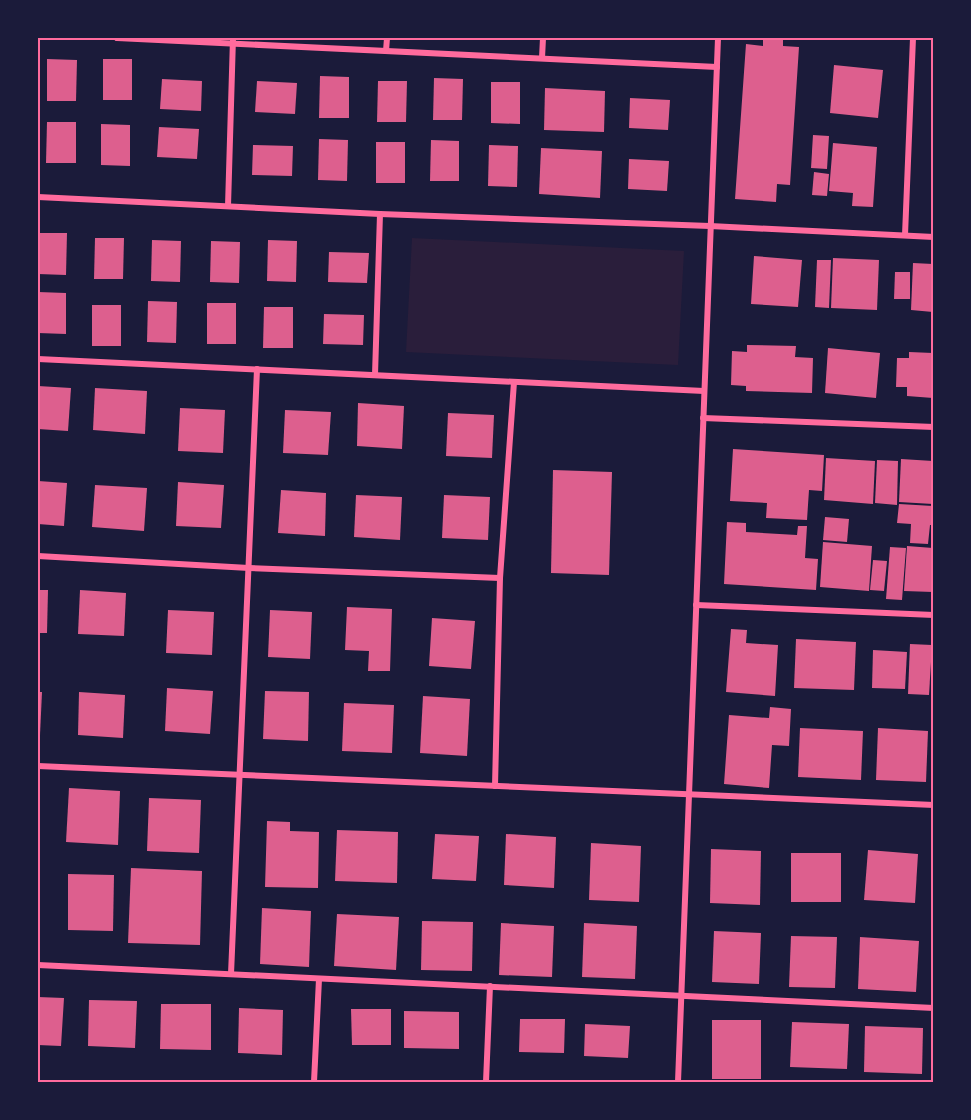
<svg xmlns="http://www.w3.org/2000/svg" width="971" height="1120" viewBox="0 0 971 1120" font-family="'DejaVu Sans',sans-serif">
	<rect width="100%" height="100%" fill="#1b1b3a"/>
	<path fill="#2a1e3b" d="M412,238L684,251L678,365L406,352Z"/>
	<g fill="#dd5f8e">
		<path d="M763,38H783V46L799,47L790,185L777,184L776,202L735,199L746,44L763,46Z"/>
		<path d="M47,59L77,60L76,101H47Z"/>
		<rect x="103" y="59" width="29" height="41"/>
		<path d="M834,65L883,70L878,118L830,113Z"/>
		<path d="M320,76L349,77V118H319Z"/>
		<path d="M434,78L463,79L462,120H433Z"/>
		<path d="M162,79L202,81L201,111L160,109Z"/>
		<path d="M257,81L297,83L295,114L255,112Z"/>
		<path d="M378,81H407L406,122H377Z"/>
		<path d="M491,82H520V124L491,123Z"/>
		<path d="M545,88L605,91L604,132L544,130Z"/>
		<path d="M630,98L670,100L668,130L629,128Z"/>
		<path d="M47,122H76V163H46Z"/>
		<path d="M101,124L130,125V166L101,165Z"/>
		<path d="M159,127L199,129L197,159L157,157Z"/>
		<path d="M813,135L829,136L827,169L811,168Z"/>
		<path d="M319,139L348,140L347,181L318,180Z"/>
		<path d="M431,140L459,141V181H430Z"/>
		<rect x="376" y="142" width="29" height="41"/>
		<path d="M833,143L877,147L873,207L852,206L853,193L829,191Z"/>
		<path d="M253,145L293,146L292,176L252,175Z"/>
		<path d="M489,145L518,146L517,187L488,186Z"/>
		<path d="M541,148L602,151L600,198L539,194Z"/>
		<path d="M629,159L669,161L667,191L628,189Z"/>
		<path d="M814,172L829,174L827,196L812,195Z"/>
		<path d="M38,233H67L66,275L38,274Z"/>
		<path d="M95,238H124L123,279H94Z"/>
		<path d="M152,240L181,241L180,282L151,281Z"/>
		<path d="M268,240L297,241L296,282L267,281Z"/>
		<path d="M211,241L240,242L239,283L210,282Z"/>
		<path d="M329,252L369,253L367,283L328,282Z"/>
		<path d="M754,256L802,260L798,307L751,304Z"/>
		<path d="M833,258L879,260L877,310L831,308Z"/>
		<path d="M817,260H831L829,308L815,307Z"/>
		<path d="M913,263L933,264V312L911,310Z"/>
		<path d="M895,272H910V299H894Z"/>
		<path d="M38,292L66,293V334L38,333Z"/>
		<path d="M148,301L177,302L176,343L147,342Z"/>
		<rect x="207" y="303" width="29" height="41"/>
		<rect x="92" y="305" width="29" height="41"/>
		<path d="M264,307H293V348H263Z"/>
		<path d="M324,314L364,315L363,345L323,344Z"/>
		<path d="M747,345L796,346L795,357L813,358L812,393L746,391V386L731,385L732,351L747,352Z"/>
		<path d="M828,348L880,353L876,398L825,393Z"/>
		<path d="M909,352L933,353V398L907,396V387H896L897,358H909Z"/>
		<path d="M38,386L71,388L68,431L38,429Z"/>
		<path d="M95,388L147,391L145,434L93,430Z"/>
		<path d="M358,403L404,406L402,449L357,446Z"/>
		<path d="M180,408L225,410L223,453L178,451Z"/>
		<path d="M285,410L331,412L328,455L283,453Z"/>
		<path d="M448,413L494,415L492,458L446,456Z"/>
		<path d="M733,449L824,455L822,491L809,490L807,520L766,518L767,503L730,501Z"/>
		<path d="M826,458L875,461L873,504L824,500Z"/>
		<path d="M901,459L933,461V504L899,502Z"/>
		<path d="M877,460L898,461L897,505L875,503Z"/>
		<path d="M553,470L612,472L609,575L551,573Z"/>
		<path d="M38,481L67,483L64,526L38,524Z"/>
		<path d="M178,482L224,485L221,528L176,526Z"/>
		<path d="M95,485L147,488L144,531L92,527Z"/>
		<path d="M281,490L326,493L325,536L278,533Z"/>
		<path d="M356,495L402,497L400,540L354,537Z"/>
		<path d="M444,495L490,497L488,540L442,538Z"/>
		<path d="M899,504L933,506V525H930L928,544L910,543L911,524L897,523Z"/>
		<path d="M825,517L849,519L847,542L823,540Z"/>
		<path d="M727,522L746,523V532L797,535L798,526H807L805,558L818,559L816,590L724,584Z"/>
		<path d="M823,542L872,546L869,591L820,587Z"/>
		<path d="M907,546L933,548V592L904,591Z"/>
		<path d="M890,547L906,548L902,600L886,599Z"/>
		<path d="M873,560L887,561L884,591L870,590Z"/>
		<path d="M38,590H48L47,633H38Z"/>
		<path d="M80,590L126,593L124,636L78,634Z"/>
		<path d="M347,607L392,609L390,671H368L369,651L345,650Z"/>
		<path d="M168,610L214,612L212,655L166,653Z"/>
		<path d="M270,610L312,612L310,659L268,657Z"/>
		<path d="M432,618L475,621L471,669L429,666Z"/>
		<path d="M731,629L747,630L746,643L778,645L775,696L726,692Z"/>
		<path d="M796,639L856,642L854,690L794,688Z"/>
		<path d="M910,644L932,645L929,695L908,694Z"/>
		<path d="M873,650L907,652L905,689L872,688Z"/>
		<path d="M167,688L213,691L210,734L165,731Z"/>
		<path d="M265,691L309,692L308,741L263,739Z"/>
		<path d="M38,692H42L40,735H38Z"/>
		<path d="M79,692L125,695L123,738L78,735Z"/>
		<path d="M423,696L470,699L467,756L420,753Z"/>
		<path d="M344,703L394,705L392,753L342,751Z"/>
		<path d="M770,707L791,709L789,746L772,745L769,788L724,784L729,715L769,718Z"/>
		<path d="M800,728L863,731L861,780L798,777Z"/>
		<path d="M878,728L928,731L926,782L876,780Z"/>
		<path d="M69,788L120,791L118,845L66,842Z"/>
		<path d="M149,798L201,800L199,853L147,851Z"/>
		<path d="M267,821L290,822V831L319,832L318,888L265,887Z"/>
		<path d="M337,830L398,832L397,883L335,881Z"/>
		<path d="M435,834L479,836L476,881L432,879Z"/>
		<path d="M506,834L556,837L554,888L504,885Z"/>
		<path d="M591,843L641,846L639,902L589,900Z"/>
		<path d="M711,849L761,851L760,905L710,903Z"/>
		<path d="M868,850L918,854L915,903L864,900Z"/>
		<rect x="791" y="853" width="50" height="49"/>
		<path d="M131,868L202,871L200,945L128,943Z"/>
		<path d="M68,874L114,875L113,931L68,930Z"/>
		<path d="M262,908L311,911L309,967L260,964Z"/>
		<path d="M337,914L399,917L396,970L334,966Z"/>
		<path d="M422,921L473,922L472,971L421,970Z"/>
		<path d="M501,923L554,926L552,977L499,975Z"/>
		<path d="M584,923L637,926L635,979L582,977Z"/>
		<path d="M714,931L761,933L759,984L712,982Z"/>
		<path d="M791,936L837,937L835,988L789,987Z"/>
		<path d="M860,937L919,941L916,992L858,989Z"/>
		<path d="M38,997L64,998L61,1046L38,1045Z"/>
		<path d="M89,1000L137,1001L135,1048L88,1046Z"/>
		<path d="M161,1004H211V1050L160,1049Z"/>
		<path d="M239,1008L283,1010L282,1055L238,1053Z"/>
		<path d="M351,1009H391V1045H352Z"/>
		<path d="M404,1011L459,1012V1049L404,1048Z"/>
		<path d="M520,1019H565L564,1053L519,1052Z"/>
		<rect x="712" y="1020" width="49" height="59"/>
		<path d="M792,1022L849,1024L847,1069L790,1067Z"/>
		<path d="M585,1024L630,1026L628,1058L584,1056Z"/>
		<path d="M865,1026L923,1028L922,1074L864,1072Z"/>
	</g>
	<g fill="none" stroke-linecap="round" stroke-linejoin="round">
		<g stroke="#ff6b9d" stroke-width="6">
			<path d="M117,38L717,67"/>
			<path d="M386,51L387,38"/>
			<path d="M542,58L543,38"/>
			<path d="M38,197L380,214L710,226L934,237"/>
			<path d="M228,206L233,38"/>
			<path d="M905,235L913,38"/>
			<path d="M38,359L704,391"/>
			<path d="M375,375L380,214"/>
			<path d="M703,418L934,427"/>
			<path d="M38,556L249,568L500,578"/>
			<path d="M696,605L934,615"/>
			<path d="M38,766L934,805"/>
			<path d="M495,786L500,578L514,382"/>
			<path d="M38,965L934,1008"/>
			<path d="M231,974L257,369"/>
			<path d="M314,1082L319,979"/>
			<path d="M486,1082L490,986"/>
			<path d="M678,1082L718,38"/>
		</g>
	</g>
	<rect width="971" height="1120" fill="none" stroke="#1b1b3a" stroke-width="78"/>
	<rect x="39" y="39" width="893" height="1042" fill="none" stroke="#ff6b9d" stroke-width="2"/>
</svg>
